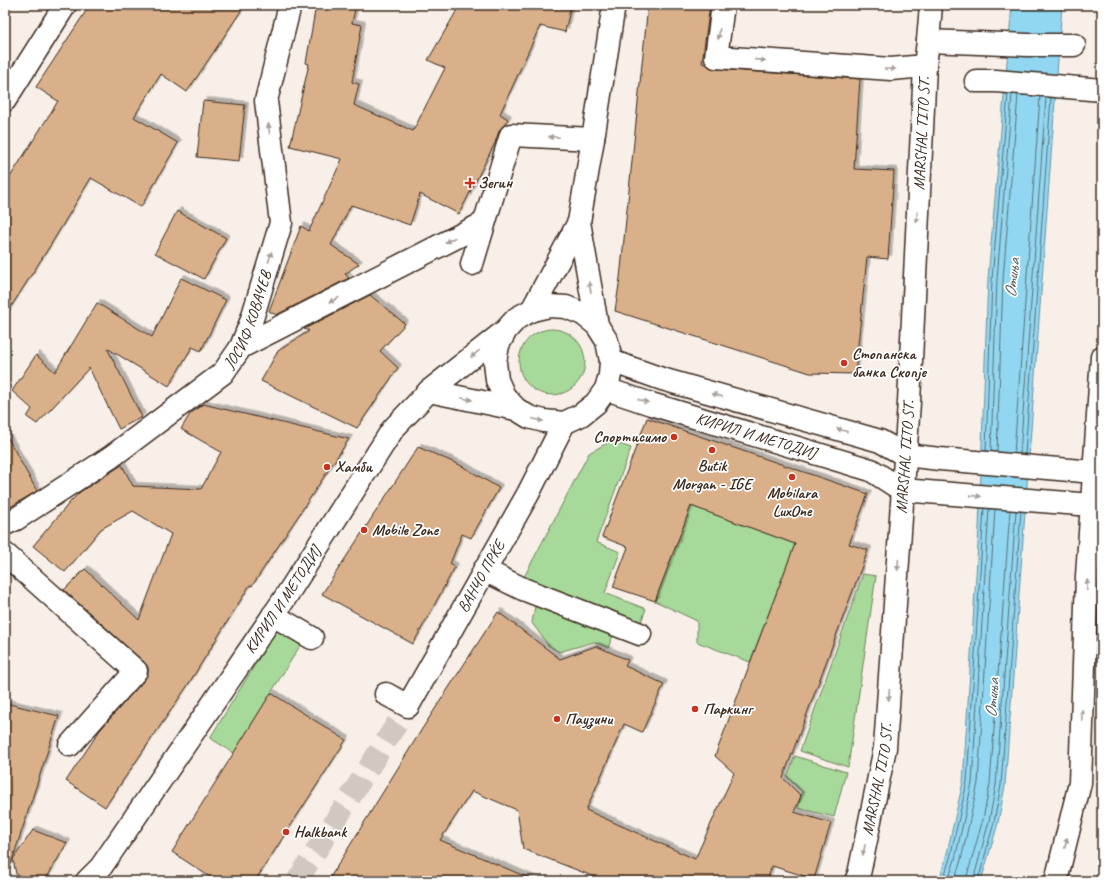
<svg xmlns="http://www.w3.org/2000/svg" width="1107" height="886" viewBox="0 0 1107 886" font-family="Caveat,sans-serif">
	<defs>
		<filter id="shadow"><feDropShadow dx="3.5" dy="-3.5" stdDeviation="0" flood-color="#0004"/></filter>
	</defs>
	<rect width="100%" height="100%" fill="#f7efe8"/>
	<filter id="ink" filterUnits="userSpaceOnUse"><feTurbulence type="fractalNoise" baseFrequency=".025" numOctaves="2"/><feDisplacementMap in="SourceGraphic" scale="8" xChannelSelector="R" yChannelSelector="G"/><feConvolveMatrix kernelMatrix="1 2 1 2 8 2 1 2 1" color-interpolation-filters="sRGB"/></filter>
	<g filter="url(#ink)">
		<g fill="#a7d99a" stroke="#71825c">
			<circle cx="552" cy="362" r="33"/>
			<path d="M611,441L631,448L596,542L620,552L605,593L646,609L634,640L614,633L608,648L594,642L559,652L548,645L532,623L539,584L524,577L589,453Z"/>
			<path d="M691,506L795,544L750,662L697,642V621L655,601Z"/>
			<path d="M863,574L876,576L848,767L800,751Z"/>
			<path d="M277,629L301,644L234,753L210,738Z"/>
			<path d="M795,756L846,772L834,817L798,808L802,792L787,777Z"/>
		</g>
		<path fill="#91d7f2" stroke="#6f929d" d="M1012,5H1062L1005,786L998,823L981,881H939L946,857L963,782L979,527L988,278Z"/>
		<g fill="none" stroke-linecap="round" stroke-linejoin="round">
			<g stroke="#5d6f73" stroke-width="1">
				<path d="M986,451L992,279L1008,94"/>
				<path d="M991,451L997,279L1012,94"/>
				<path d="M997,452L1003,279L1018,95"/>
				<path d="M1014,453L1040,97"/>
				<path d="M1020,454L1046,97"/>
				<path d="M1025,454L1051,98"/>
				<path d="M943,881L950,858L967,782L984,509"/>
				<path d="M948,881L955,859L972,783L989,509"/>
				<path d="M954,881L961,860L978,783L995,509"/>
				<path d="M967,881V876L983,819L990,784L1010,511"/>
				<path d="M973,881L989,821L996,785L1016,511"/>
				<path d="M978,881L994,822L1001,785L1021,511"/>
			</g>
		</g>
		<g fill="#d9b08a" stroke="#3b2a1e" filter="url(#shadow)">
			<path d="M90,5H245L187,92L161,74L134,117L178,143L141,207L91,178L50,246L5,316V185L58,101L36,87Z"/>
			<path d="M316,5H356L352,23L362,25L352,82L359,84L354,105L413,131L445,68L428,60L460,5H571L565,32L540,26L500,114L508,119L505,124L502,127L499,131L495,143L459,214L420,194L410,225L351,205L331,245L359,264L345,274L349,278L276,315L269,311L301,226L309,231L342,159L290,146L309,64L306,63Z"/>
			<path d="M648,5H710L702,63L706,64L709,67L715,69L860,79L854,169L894,171L888,259L867,257L855,374L810,373L615,311L620,278Z"/>
			<path d="M203,101L245,105L239,161L197,157Z"/>
			<path d="M177,211L226,238L204,279L155,253Z"/>
			<path d="M181,278L226,300L201,351L192,347L169,386L107,348L142,417L119,429L89,368L37,424L27,417L32,409L12,391L36,355L55,372L97,303L152,337Z"/>
			<path d="M370,295L405,324L380,351L398,368L357,428L261,381L278,351L309,331L304,329Z"/>
			<path d="M203,404L349,439L252,586L250,585L186,688L105,807L66,781L100,730L145,679L148,674V667L144,662L64,590L85,569L139,620L171,534L133,511L101,529L65,572L33,546L71,501L80,492L122,465L133,486L201,489L221,452L181,429L190,414Z"/>
			<path d="M647,418L868,494L849,544L868,550L783,778L801,796L794,812L831,823L814,879L772,866L767,881H605L523,849L517,810L472,791L440,840L536,881H328L422,729L498,612L560,659L596,646L628,660L625,666L664,684L642,732L624,724L586,810L695,859L734,773L715,756L795,544L691,506L655,601L613,587L628,547L602,537Z"/>
			<path d="M5,433L37,491L5,510Z"/>
			<path d="M418,447L460,465L499,488L471,538L462,534L450,564L455,567L413,644L322,594Z"/>
			<path d="M271,693L346,740L255,881H216L172,852Z"/>
			<path d="M5,703L59,716L10,867L5,866Z"/>
			<path d="M33,830L67,843L45,881H31L16,874L13,859Z"/>
		</g>
		<g fill="none" stroke-linecap="round" stroke-linejoin="round">
			<path stroke="#d1c8c0" stroke-width="22" stroke-dasharray="22 11" stroke-linecap="butt" d="M297,881L408,706"/>
			<g stroke="#3b2a1e" stroke-width="25">
				<g id="minor">
					<path d="M723,5L716,57L891,69L925,66"/>
					<path d="M928,41L1027,45H1074"/>
					<path d="M976,81H996L1102,90"/>
					<path d="M5,100L65,5"/>
					<path d="M579,222L597,325"/>
					<path d="M472,264L511,135L593,139"/>
					<path d="M532,310L579,222L593,139L614,5"/>
					<path d="M241,347L484,223"/>
					<path d="M611,361L662,379L880,441L905,455L940,459L1094,472"/>
					<path id="s1" d="M606,389L651,404L871,470L902,490L1092,505"/>
					<path d="M429,391L516,409"/>
					<path id="s2" d="M5,524L16,519L111,457L223,373L241,347L251,322L281,223L266,101L290,5"/>
					<path d="M5,554L136,671L70,745"/>
					<path d="M484,570L523,589L640,634"/>
					<path d="M273,615L312,638"/>
					<path id="s3" d="M386,694L408,706L528,494L564,423"/>
					<path id="s4" d="M87,881L101,867L283,601L393,429L429,391L506,330L517,318L532,310L549,306L566,307L583,314L597,325L607,341L611,361L610,375L606,389L596,403L581,415L564,423L544,421L529,417L516,409L504,396L497,380L495,362L498,345L506,330"/>
					<path id="s5" d="M856,881L859,874L885,748L909,402L925,66L928,41L931,5"/>
					<path d="M1056,881L1080,783L1087,576L1102,357"/>
				</g>
			</g>
			<use href="#minor" stroke="#fff" stroke-width="22"/>
		</g>
		<defs><path id="oneway-solid" d="M-6-.8H1V-3.2L6.5 0L1 3.2V.8H-6Z"/></defs>
		<g fill="#a79f9a">
			<use href="#oneway-solid" transform="translate(719 34) rotate(98)"/>
			<use href="#oneway-solid" transform="translate(760 60) rotate(4)"/>
			<use href="#oneway-solid" transform="translate(890 69)"/>
			<use href="#oneway-solid" transform="translate(269 129) rotate(-97)"/>
			<use href="#oneway-solid" transform="translate(554 137) rotate(-177)"/>
			<use href="#oneway-solid" transform="translate(917 217) rotate(93)"/>
			<use href="#oneway-solid" transform="translate(450 240) rotate(153)"/>
			<use href="#oneway-solid" transform="translate(270 257) rotate(-73)"/>
			<use href="#oneway-solid" transform="translate(590 287) rotate(-100)"/>
			<use href="#oneway-solid" transform="translate(334 300) rotate(153)"/>
			<use href="#oneway-solid" transform="translate(475 354) rotate(141)"/>
			<use href="#oneway-solid" transform="translate(717 395) rotate(-164)"/>
			<use href="#oneway-solid" transform="translate(467 399) rotate(12)"/>
			<use href="#oneway-solid" transform="translate(643 401) rotate(18)"/>
			<use href="#oneway-solid" transform="translate(538 420) rotate(14)"/>
			<use href="#oneway-solid" transform="translate(842 430) rotate(-164)"/>
			<use href="#oneway-solid" transform="translate(976 496) rotate(4)"/>
			<use href="#oneway-solid" transform="translate(898 565) rotate(94)"/>
			<use href="#oneway-solid" transform="translate(1087 585) rotate(-88)"/>
			<use href="#oneway-solid" transform="translate(889 695) rotate(94)"/>
			<use href="#oneway-solid" transform="translate(1082 715) rotate(-88)"/>
			<use href="#oneway-solid" transform="translate(1066 843) rotate(-76)"/>
			<use href="#oneway-solid" transform="translate(864 850) rotate(102)"/>
		</g>
	</g>
	<g fill="#c8321e" stroke="#fff" stroke-width="1.5">
		<path d="M468 177h4v4h4v4h-4v4h-4v-4h-4v-4h4z"/>
		<circle cx="844" cy="363" r="4"/>
		<circle cx="674" cy="437" r="4"/>
		<circle cx="712" cy="450" r="4"/>
		<circle cx="327" cy="467" r="4"/>
		<circle cx="792" cy="477" r="4"/>
		<circle cx="364" cy="530" r="4"/>
		<circle cx="695" cy="709" r="4"/>
		<circle cx="557" cy="719" r="4"/>
		<circle cx="286" cy="832" r="4"/>
	</g>
	<g text-anchor="middle" dominant-baseline="central" stroke-width="3.5" stroke-linejoin="round" paint-order="stroke">
		<g font-size="16" fill="#3b2a1e" stroke="#fff">
			<text stroke="none"><textPath href="#s5" startOffset="752">MARSHAL TITO ST.</textPath></text>
			<text stroke="none"><textPath href="#s2" startOffset="325">ЈОСИФ КОВАЧЕВ</textPath></text>
			<text stroke="none"><textPath href="#s1" startOffset="157">КИРИЛ И МЕТОДИЈ</textPath></text>
			<text stroke="none"><textPath href="#s5" startOffset="428">MARSHAL TITO ST.</textPath></text>
			<text stroke="none"><textPath href="#s3" startOffset="174">ВАНЧО ПРЌЕ</textPath></text>
			<text stroke="none"><textPath href="#s4" startOffset="343">КИРИЛ И МЕТОДИЈ</textPath></text>
			<text stroke="none"><textPath href="#s5" startOffset="104">MARSHAL TITO ST.</textPath></text>
		</g>
		<g font-size="16" font-weight="bold" fill="#3b2a1e" stroke="#fff" text-anchor="start">
			<text x="478" y="183">Зегин</text>
			<text x="852" y="354">Стопанска<tspan x="852" dy="18">банка Скопје</tspan></text>
			<text x="666" y="437" text-anchor="end">Спортисимо</text>
			<text x="712" y="466" text-anchor="middle">Butik<tspan x="712" dy="18">Morgan - IGE</tspan></text>
			<text x="335" y="467">Хамби</text>
			<text x="792" y="493" text-anchor="middle">Mobilara<tspan x="792" dy="18">LuxOne</tspan></text>
			<text x="372" y="530">Mobile Zone</text>
			<text x="703" y="709">Паркинг</text>
			<text x="565" y="719">Паузини</text>
			<text x="294" y="832">Halkbank</text>
		</g>
		<g font-size="17" font-style="italic" fill="#555e5e" stroke="#fff">
			<text transform="translate(1012 278) rotate(-84)">Отиња</text>
			<text transform="translate(992 698) rotate(-86)">Отиња</text>
		</g>
	</g>
	<rect width="1107" height="886" fill="none" stroke="#fff" stroke-width="20"/>
	<rect x="10" y="10" width="1087" height="866" fill="none" stroke="#3b2a1e" stroke-width="1.5" filter="url(#ink)"/>
</svg>
